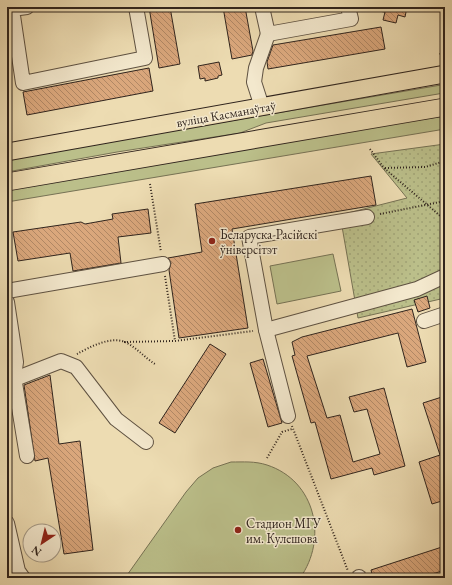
<svg xmlns="http://www.w3.org/2000/svg" width="452" height="585" viewBox="0 0 452 585" font-family="'EB Garamond',serif">
	<defs>
		<pattern id="park-dots" width="8" height="8" patternUnits="userSpaceOnUse"><rect width="8" height="8" fill="#bbbf8a"/><path d="M2 2h.1M6 6h.1" fill="none" stroke="#a1a477" stroke-width="1.8" stroke-linecap="round"/></pattern>
		<pattern id="building-back-hatch" width="6" height="6" patternUnits="userSpaceOnUse"><rect width="6" height="6" fill="#daa77c"/><path d="M-1 5l2 2M0 0l6 6M5-1l2 2" fill="none" stroke="#b18865"/></pattern>
	</defs>
	<rect width="100%" height="100%" fill="#eddcb2"/>
	<filter id="stains"><feTurbulence type="fractalNoise" baseFrequency=".005" numOctaves="4"/><feColorMatrix values="0 0 0 0 .2 0 0 0 0 .09 0 0 0 0 .02 0 0 0 .5 -.17"/></filter>
	<radialGradient id="worn" r=".72"><stop offset=".6" stop-color="#630" stop-opacity="0"/><stop offset="1" stop-color="#630" stop-opacity=".3"/></radialGradient>
	<g fill="#bbbf8a" stroke="#767254">
		<path d="M441,85L444,93L266,123L240,133L117,152L7,172V159Z"/>
		<path d="M445,116V129L7,202V190L351,130Z"/>
		<path d="M333,254L341,291L277,304L270,266Z"/>
		<path d="M231,462C243,462 255,461 267,465C316,481 328,539 300,578H125L186,492L198,478L213,468Z"/>
	</g>
	<path fill="url(#park-dots)" stroke="#767254" d="M445,144V298L358,318L340,215L407,198L371,154Z"/>
	<g fill="url(#building-back-hatch)" stroke="#30241d">
		<path d="M149,7H170L180,64L159,68Z"/>
		<path d="M223,7H245L253,51L252,55L232,59Z"/>
		<path d="M379,7H407L405,17L398,15L396,23L383,20L385,12L378,11Z"/>
		<path d="M381,27L385,49L268,69L267,62L273,45Z"/>
		<path d="M219,62L222,75L218,76V78L205,81V78L200,79L198,66Z"/>
		<path d="M149,68L153,91L27,115L23,92Z"/>
		<path d="M371,176L376,205L232,229L248,328L179,338L169,270L171,263L168,258L202,252L195,204Z"/>
		<path d="M148,209L151,233L118,237L121,263L73,271L70,253L18,261L13,232L81,222L85,224L113,219L112,214Z"/>
		<path d="M427,296L430,308L418,312L414,300Z"/>
		<path d="M412,309L426,362L407,367L398,333L307,356L327,418L340,415L353,462L380,454L367,409L354,412L349,397L384,388L405,466L374,475L372,468L331,479L315,422L311,423L292,356L295,355L292,342L302,337Z"/>
		<path d="M210,344L226,354L175,433L159,423Z"/>
		<path d="M263,359L282,423L268,427L250,363Z"/>
		<path d="M50,375L59,444L80,441L93,550L64,554L48,458L35,461L24,385Z"/>
		<path d="M445,396V500L432,504L419,462L440,455L423,403Z"/>
		<path d="M445,546V570L426,576V578H373L371,570Z"/>
	</g>
	<g fill="none" stroke-linecap="round" stroke-linejoin="round">
		<g stroke="#5f5242" stroke-width="16">
			<g id="minor">
				<path d="M27,7L12,9L23,83L145,58L136,7"/>
				<path d="M262,7L268,34L351,19L348,7"/>
				<path d="M262,107L254,82L256,68L268,34"/>
				<path d="M7,291L163,264"/>
				<path d="M7,302L16,362L14,377L27,456"/>
				<path d="M424,321L445,314"/>
				<path d="M266,330L417,289L445,276"/>
				<path d="M15,379L61,361L76,367L116,419L146,442"/>
				<path d="M288,416L266,330L249,237L367,217"/>
				<path d="M7,523L18,571L23,578"/>
				<path d="M359,577V578"/>
			</g>
		</g>
		<g stroke="#30241d" stroke-width="19">
			<g id="major">
				<path d="M7,152L445,74"/>
				<path d="M7,182L445,107"/>
			</g>
		</g>
		<g stroke="#30241d" stroke-width="2" stroke-dasharray="1 2" stroke-linecap="butt">
			<path d="M442,60L440,53L445,52"/>
			<path d="M370,149L384,168L445,220"/>
			<path d="M385,168L425,167L445,161"/>
			<path d="M150,184L161,252"/>
			<path d="M380,214L445,201"/>
			<path d="M165,276L175,341"/>
			<path d="M124,342L175,341L253,331"/>
			<path d="M77,354C90,347 110,336 125,342C136,347 145,358 155,364"/>
			<path d="M292,426L348,571"/>
			<path d="M267,458L282,432L292,429"/>
		</g>
		<use href="#minor" stroke="#f3e8cd" stroke-width="14"/>
		<use href="#major" stroke="#eddcb2" stroke-width="17"/>
	</g>
	<g fill="#8f2418" stroke="#f3e8cd" stroke-width="1.5">
		<circle cx="212" cy="241" r="4"/>
		<circle cx="238" cy="530" r="4"/>
	</g>
	<g text-anchor="middle" dominant-baseline="central" stroke-width="3" stroke-linejoin="round" paint-order="stroke">
		<g font-size="13" fill="#30241d" stroke="#f3e8cd">
			<text transform="translate(226 114) rotate(-10)">вуліца Касманаўтаў</text>
		</g>
		<g font-size="13" fill="#30241d" stroke="#f3e8cd" text-anchor="start">
			<text x="220" y="234">Беларуска-Расійскі<tspan x="220" dy="15">ўніверсітэт</tspan></text>
			<text x="246" y="523">Стадион МГУ<tspan x="246" dy="15">им. Кулешова</tspan></text>
		</g>
	</g>
	<rect width="452" height="585" fill="none" stroke="#eddcb2" stroke-width="24"/>
	<rect x="8" y="8" width="436" height="569" fill="none" stroke="#30241d" stroke-width="2"/>
	<rect x="12" y="12" width="428" height="561" fill="none" stroke="#30241d"/>
	<g transform="translate(42 543) rotate(215)"><circle r="19" fill="#f3e8cd" stroke="#a59a87"/>
	<path d="M0-3L7 15L0 10L-7 15Z" fill="#8f2418"/>
	<text y="-6" font-size="11" font-weight="bold" text-anchor="middle" fill="#30241d">N</text>
	</g>
	<rect width="100%" height="100%" filter="url(#stains)"/>
	<rect width="100%" height="100%" fill="url(#worn)"/>
</svg>
